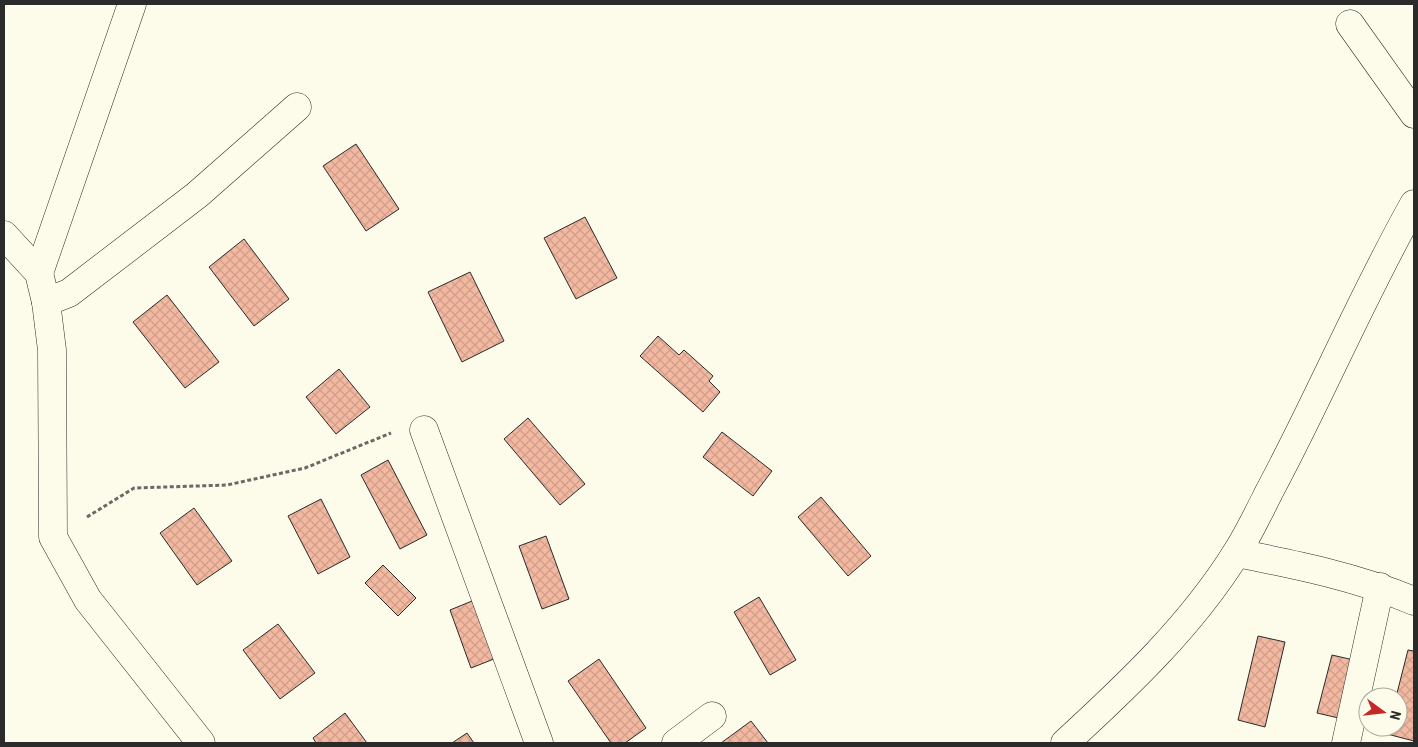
<svg xmlns="http://www.w3.org/2000/svg" width="1418" height="747" viewBox="0 0 1418 747" font-family="'Roboto Condensed',sans-serif">
	<defs>
		<pattern id="building-cross-hatch" width="8" height="8" patternUnits="userSpaceOnUse" patternTransform="scale(1.25)"><rect width="8" height="8" fill="#f2b8a0"/><path d="M0 0l8 8M0 8l8-8" fill="none" stroke="#d09e8a"/></pattern>
	</defs>
	<rect width="100%" height="100%" fill="#fdfbea"/>
	<g fill="url(#building-cross-hatch)" stroke="#2b2b2b">
		<path d="M356,144L399,209L366,231L323,166Z"/>
		<path d="M585,217L617,278L576,299L544,238Z"/>
		<path d="M244,239L289,299L254,326L209,267Z"/>
		<path d="M470,272L504,341L462,362L428,292Z"/>
		<path d="M167,295L219,362L185,388L133,322Z"/>
		<path d="M658,336L679,355L684,350L713,376L709,381L720,392L703,412L640,356Z"/>
		<path d="M339,369L370,407L336,434L306,397Z"/>
		<path d="M528,418L585,484L560,505L504,439Z"/>
		<path d="M722,432L772,471L753,496L703,457Z"/>
		<path d="M388,460L427,535L400,549L361,475Z"/>
		<path d="M821,497L871,556L848,576L798,517Z"/>
		<path d="M321,499L350,557L318,574L288,516Z"/>
		<path d="M194,508L232,561L197,585L160,533Z"/>
		<path d="M546,536L569,599L542,609L519,546Z"/>
		<path d="M383,565L416,598L398,616L365,583Z"/>
		<path d="M759,597L796,660L770,675L734,612Z"/>
		<path d="M477,599L499,657L471,668L450,610Z"/>
		<path d="M278,624L315,673L280,699L243,650Z"/>
		<path d="M1258,636L1285,642L1265,727L1238,720Z"/>
		<path d="M1408,650L1414,651V741L1387,734L1389,727H1398V697H1396Z"/>
		<path d="M1332,655L1358,661L1343,719L1317,713Z"/>
		<path d="M599,659L646,728L625,743H611L568,681Z"/>
		<path d="M345,713L367,743H316L313,738Z"/>
		<path d="M751,721L768,743H721Z"/>
		<path d="M467,733L474,743H452Z"/>
	</g>
	<g fill="none" stroke-linecap="round" stroke-linejoin="round">
		<g stroke="#2b2b2b" stroke-width="29">
			<g id="minor">
				<path d="M1350,24L1414,114"/>
				<path d="M4,235L39,273L46,302L52,350L53,537L88,600L201,743"/>
				<path d="M39,273L132,4"/>
				<path d="M46,302L69,293L197,195L297,107"/>
				<path d="M424,430L539,743"/>
				<path d="M1237,553C1297,565 1357,577 1414,601"/>
				<path d="M676,743L712,716"/>
				<path d="M1065,743C1128,685 1191,626 1237,552C1249,533 1259,512 1269,492C1320,397 1361,298 1414,204"/>
				<path d="M1346,743L1380,587"/>
			</g>
		</g>
		<path stroke="#6a6964" stroke-width="3" stroke-dasharray="4 2.5" stroke-linecap="butt" d="M87,517L134,488L227,485L305,468L391,433"/>
		<use href="#minor" stroke="#fdfbea" stroke-width="28"/>
	</g>
	<rect width="1418" height="747" fill="none" stroke="#2b2b2b" stroke-width="10"/>
	<g transform="translate(1383 712) rotate(105)"><circle r="24" fill="#fdfbea" stroke="#a9a89e"/>
	<path d="M0-4L9 19L0 12L-9 19Z" fill="#c62828"/>
	<text y="-8" font-size="14" font-weight="bold" text-anchor="middle" fill="#2b2b2b">N</text>
	</g>
</svg>
